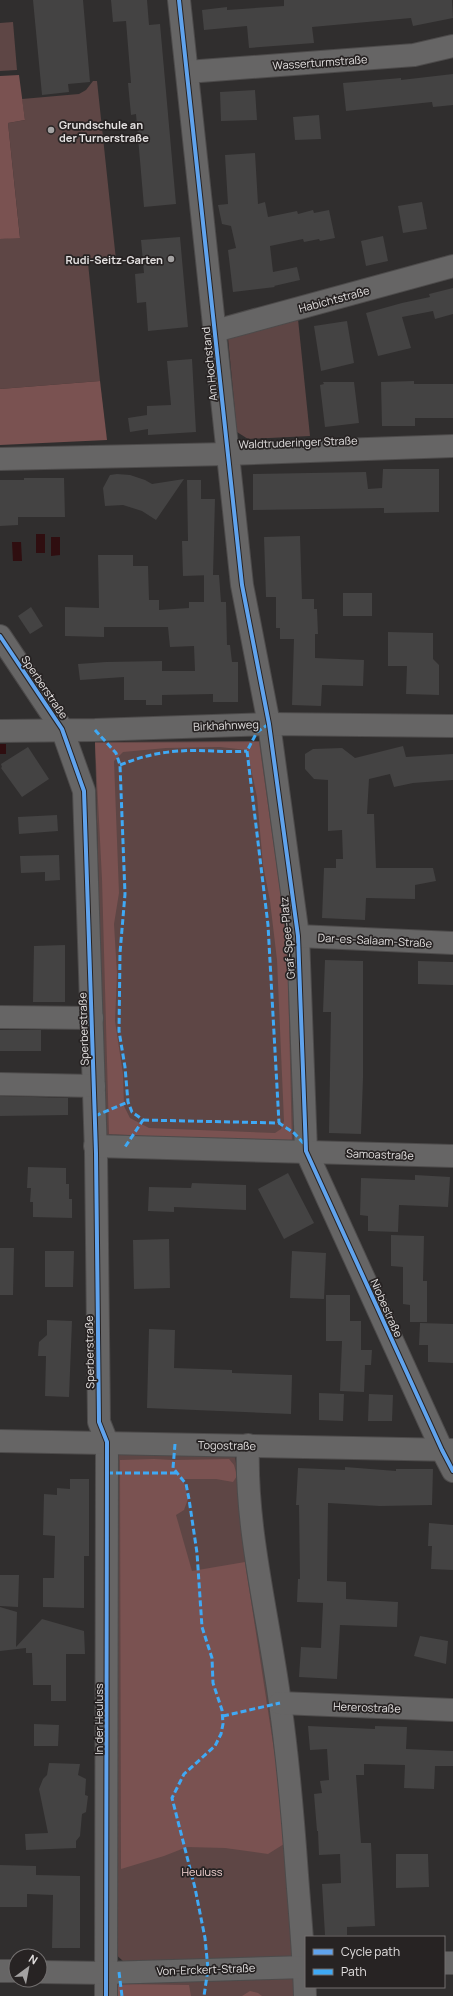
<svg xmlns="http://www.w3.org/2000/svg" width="453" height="1996" viewBox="0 0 453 1996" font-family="Manrope,sans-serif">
	<rect width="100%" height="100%" fill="#302e2e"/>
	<g fill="#5e4645">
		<path d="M13,22L17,70L0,71V23Z"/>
		<path d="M93,81H97L116,260L88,263L100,381L0,389V239L20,237L8,123L25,120L22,99L79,94L86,90Z"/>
		<path d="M298,319L310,436L248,439L237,432L228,338Z"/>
		<path d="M260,741L288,939L294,1145L105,1137L95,742Z"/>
		<path d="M116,1453L235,1455L252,1592L274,1712L295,1955L289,1958L123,1961L113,1952Z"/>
		<path d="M295,1978L298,1996H112V1992L119,1981Z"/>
	</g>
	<g fill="#7a5251" fill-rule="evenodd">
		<path d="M19,75L25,120L8,123L20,238L0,239V76Z"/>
		<path d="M100,381L107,440L0,445V389Z"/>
		<path d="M259,742L287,939L292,1144L109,1134L102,879L95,743ZM220,747L247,750L257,797L263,865L270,901L277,960L284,1121L281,1129L275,1133L149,1128L130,1118L124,1106L123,1074L115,1021L117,974L114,924L119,893L114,761L123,752L166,748Z"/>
		<path d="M154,1459L173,1460L229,1459L234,1465L237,1476L233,1482L216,1479H183L188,1499L184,1510L176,1515L192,1571L245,1562L287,1834L284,1844L268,1854L225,1848L187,1847L164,1856L121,1869L120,1460Z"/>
		<path d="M118,1984L189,1985L191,1996H118Z"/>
		<path d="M250,1991L258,1993L262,1996H242Z"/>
	</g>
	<g fill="#2f0e10">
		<rect x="36" y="534" width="9" height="19"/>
		<path d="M51,537H60V555L51,556Z"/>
		<path d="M12,542H21L22,561H13Z"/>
		<rect x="0" y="744" width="6" height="10"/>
	</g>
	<g fill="#444343">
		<path d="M33,0H83L90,82L68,84L69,92L42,95Z"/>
		<path d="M111,0H147L149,25L160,24L176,204L144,207L136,114L131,115L128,83H131L126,21L113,22Z"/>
		<path d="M284,0H452L453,18L413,26L411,18L312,27L314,43L249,48L247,26L204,30L202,10L227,7V10L284,6Z"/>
		<path d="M453,74V105L433,107L432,102L346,111L343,83L401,78V80Z"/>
		<path d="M255,90L257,120L221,121L220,92Z"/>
		<path d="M319,115L321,139L295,140L293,117Z"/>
		<path d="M255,153L258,204L265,202L268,217L297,211L298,214L313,210L314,213L329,210L335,238L320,241L319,239L304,242L303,239L270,246L273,272L297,267L300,280L274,286L275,287L233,292L228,250L236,248L231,226L222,224L218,205L228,204L225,155Z"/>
		<path d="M422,202L427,229L403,233L398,206Z"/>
		<path d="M383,236L388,261L366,266L361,241Z"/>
		<path d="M180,237L188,327L148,331L146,302L137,303L135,274L144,273L141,240Z"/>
		<path d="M453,288V314L435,319L433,311L402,317L411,348L378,356L366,313L402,303L430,297L429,294Z"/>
		<path d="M347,321L354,363L321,371L314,326Z"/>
		<path d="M192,359L196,432L148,435V429L130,432L128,418L147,415V406L171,405L167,361Z"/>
		<path d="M414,381V384H453V418H415V426H382L381,382Z"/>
		<path d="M323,382H354L359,423L325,427L320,385L324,384Z"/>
		<path d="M383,469H439V512L384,513V508L253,510V474L366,472L368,489L382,488Z"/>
		<path d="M117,474L130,475L145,480L152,484L184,479L156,520L142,511L123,505L105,506L103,488L110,475Z"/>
		<path d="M24,478H64L65,517H18V525L0,526V480H24Z"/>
		<path d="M187,480H201V499H215L213,575L183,576L182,541H188Z"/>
		<path d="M300,536L302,599H314V609H317L318,634H315V658L364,660L363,686L322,685L321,706L292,705L294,639H280V628H276V597H266L264,537Z"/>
		<path d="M98,555H133V566H148L149,600H159V610L189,608V602H204V575H219L221,602H226L227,645H230L232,662H238V702H213V694L162,695V705H146V700H124V677L80,680L78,664L106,662L162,661V671H195L194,646L170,647L168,627H104V637L65,636V607L99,608Z"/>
		<rect x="343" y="593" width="29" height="23"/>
		<path d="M31,607L43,626L30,634L18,616Z"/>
		<path d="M388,632L433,633V659L439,665V695L406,694L407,666H388Z"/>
		<path d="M403,746L406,757L453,754V780L413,783L394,787L390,774L369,779L367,814H374L376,868H433L436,881L415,885V899L366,898L365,920L322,918L324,868H336V859H343L342,830L328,831V780L314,779L305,769V754L313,749L342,748L355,758Z"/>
		<path d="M28,747L49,779L22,797L1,768L2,767L1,764Z"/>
		<path d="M57,815L58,831L19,834L18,817Z"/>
		<path d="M59,855L60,880L45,881V872L21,873L20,856Z"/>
		<path d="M65,945V1002H33L34,946Z"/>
		<path d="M325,960L363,961V1078L361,1134L329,1133L331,1012H323Z"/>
		<path d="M418,961L453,962V985L418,984Z"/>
		<rect x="0" y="1030" width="41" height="21"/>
		<path d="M0,1096L68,1098V1115L0,1116Z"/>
		<path d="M28,1167L66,1168V1184H69V1199H72V1218L33,1217V1202H30L31,1188H27Z"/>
		<path d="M288,1173L314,1223L284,1239L258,1189Z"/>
		<path d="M415,1175L450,1177L448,1207L399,1205L398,1232L368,1231V1216L360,1215L361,1178L415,1180Z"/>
		<path d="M192,1183L246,1185V1210L174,1207V1212L148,1211L149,1187L191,1188Z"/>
		<path d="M391,1235L424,1236L423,1281H427V1322H410V1305L403,1304V1267L391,1266Z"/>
		<path d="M169,1239L170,1288L134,1289L133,1240Z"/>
		<path d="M0,1248H14L13,1295H0Z"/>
		<path d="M45,1251H74L73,1287H45Z"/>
		<path d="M292,1251L326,1253L324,1299L290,1298Z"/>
		<path d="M326,1295H350V1321H361V1350H372L371,1365H365L364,1392L340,1391L342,1341H326Z"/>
		<path d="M47,1320L72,1321L69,1397L45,1396L46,1356H38L39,1342L47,1335Z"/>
		<path d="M420,1323L453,1324V1363L428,1362V1345H419Z"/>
		<path d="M149,1329L175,1330L174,1368L232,1370V1373L292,1375L291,1414L147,1408Z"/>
		<path d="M319,1393L344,1394L343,1421L319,1420Z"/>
		<path d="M369,1394L393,1395L392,1421H368Z"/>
		<path d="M345,1467L396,1471V1469H433L432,1505L380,1506L328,1503L327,1581L346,1582V1599L398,1602L397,1627L340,1625L337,1679L299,1677L301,1647L321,1648L323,1603L297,1602L298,1579H300L299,1505H296L298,1468L345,1470Z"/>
		<path d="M70,1479H89V1556H84V1608L43,1607V1578H54L55,1536L43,1535L44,1494L57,1495V1488L70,1489Z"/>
		<path d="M429,1523L453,1525V1570L431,1569L432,1546H428Z"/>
		<path d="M0,1575H19L18,1607L0,1606Z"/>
		<path d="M0,1607L17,1612L16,1647L42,1619L84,1631L85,1654H66V1701H51V1685H33L32,1653H26V1648L0,1651Z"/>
		<path d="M420,1636L448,1641L446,1664L414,1656Z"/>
		<path d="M34,1724L59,1725L58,1746H34Z"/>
		<path d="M308,1726L375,1729V1726L407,1727L406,1749L453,1751V1766H435L434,1789L404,1788L405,1765L364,1764V1775H356L361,1843H371L375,1926L347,1927V1935H325L322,1884L341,1883L340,1854L319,1855L318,1831H317L314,1794L322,1793L320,1781L329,1780L327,1749L310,1750Z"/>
		<path d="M49,1763L80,1764L78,1775L86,1779L85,1795L88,1796L86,1812L82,1814L80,1836L76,1841V1848L26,1850L25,1834L48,1833L39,1789L43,1779L47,1775Z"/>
		<path d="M396,1854H428L429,1887L396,1888Z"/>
		<path d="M0,1865L36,1866V1875L80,1876V1948H52L53,1895L27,1894V1907H0Z"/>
	</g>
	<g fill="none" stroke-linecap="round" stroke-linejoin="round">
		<g stroke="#4d4b4b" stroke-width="24">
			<g id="minor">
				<path d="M179,0L242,585L269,724L298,936L306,1151L442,1450L453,1471"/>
				<path d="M187,72L414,55L453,46"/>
				<path d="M215,331L453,266"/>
				<path d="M0,459L227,454L453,446"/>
				<path d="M0,636L62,729L84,791L96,1153L99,1422L107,1442L106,1996"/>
				<path d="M0,731L95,730L269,724L453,726"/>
				<path d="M298,936L453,943"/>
				<path d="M0,1017L92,1018"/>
				<path d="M0,1084L94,1086"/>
				<path d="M95,1146L453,1156"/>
				<path d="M0,1441L453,1450"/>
				<path d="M248,1445C245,1529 269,1619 280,1703C288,1760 293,1818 297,1875C300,1915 304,1956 305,1996"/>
				<path d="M280,1703L453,1710"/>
				<path d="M444,1963H453"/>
				<path d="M0,1971H16"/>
				<path d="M40,1972L106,1973L306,1967"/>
			</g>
		</g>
		<use href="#minor" stroke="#666565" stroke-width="22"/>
		<g stroke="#3fa9f5" stroke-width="3" stroke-dasharray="6 3" stroke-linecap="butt">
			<path d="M269,724L257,732L247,751L268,925L279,1123"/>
			<path d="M95,730L116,753L120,765L125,894L120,953L119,1031L125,1067L128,1102L132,1112L143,1120L125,1147"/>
			<path d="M120,765C140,757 159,752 180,751C202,749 225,753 247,751"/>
			<path d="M95,1116L128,1102"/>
			<path d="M143,1120L279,1123L294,1133L306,1146"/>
			<path d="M175,1444L173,1468L186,1484L189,1499L197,1553L202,1627L212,1658L213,1683L222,1710L223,1724L221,1734L215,1746L184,1774L172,1798L195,1888L205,1938L208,1969L204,1996"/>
			<path d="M107,1473H176"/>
			<path d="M223,1716L280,1703"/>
			<path d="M119,1972L122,1996"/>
		</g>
		<g stroke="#272323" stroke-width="6">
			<g id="cycleway">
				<path d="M179,0L242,585L269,724L298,936L306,1151L442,1450L453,1471"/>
				<path d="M0,636L62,729L84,791L96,1153L99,1422L107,1442L106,1996"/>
			</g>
		</g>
		<use href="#cycleway" stroke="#60a3ed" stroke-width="4"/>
	</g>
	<g fill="#a4a2a2" stroke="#272323" stroke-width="1.5">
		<circle cx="51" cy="130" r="4"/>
		<circle cx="171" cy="259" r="4"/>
	</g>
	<g text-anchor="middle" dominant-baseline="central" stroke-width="3.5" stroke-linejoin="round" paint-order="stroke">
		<g font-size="11" fill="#e3e0e0" stroke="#272323">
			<text transform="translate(320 62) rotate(-4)">Wasserturmstraße</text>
			<text transform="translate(334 299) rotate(-15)">Habichtstraße</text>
			<text transform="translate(209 364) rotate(-96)">Am Hochstand</text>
			<text transform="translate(298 442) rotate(-2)">Waldtruderinger Straße</text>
			<text transform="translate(45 687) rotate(56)">Sperberstraße</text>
			<text transform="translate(226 725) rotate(-2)">Birkhahnweg</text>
			<text transform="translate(287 938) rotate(-95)">Graf-Spee-Platz</text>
			<text transform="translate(375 940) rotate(3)">Dar-es-Salaam-Straße</text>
			<text transform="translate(83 1029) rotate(-92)">Sperberstraße</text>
			<text transform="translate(380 1154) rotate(2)">Samoastraße</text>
			<text transform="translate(387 1308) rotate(66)">Niobestraße</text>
			<text transform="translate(89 1352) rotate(-91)">Sperberstraße</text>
			<text transform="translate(227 1445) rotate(1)">Togostraße</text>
			<text transform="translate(367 1707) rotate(2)">Hererostraße</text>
			<text transform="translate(98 1719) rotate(-90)">In der Heuluss</text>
			<text transform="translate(206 1969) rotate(-2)">Von-Erckert-Straße</text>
		</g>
		<g font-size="11" font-weight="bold" fill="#e3e0e0" stroke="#272323" text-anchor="start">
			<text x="59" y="124">Grundschule an<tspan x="59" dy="13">der Turnerstraße</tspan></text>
			<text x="163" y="259" text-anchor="end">Rudi-Seitz-Garten</text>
		</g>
		<g font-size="11" fill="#f5d5d4" stroke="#272323">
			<text x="202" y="1871">Heuluss</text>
		</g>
	</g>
	<rect x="305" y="1936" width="140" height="52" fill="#272323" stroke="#726f6f"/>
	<rect x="313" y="1949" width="20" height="6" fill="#60a3ed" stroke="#726f6f"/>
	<text x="341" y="1956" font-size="12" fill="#e3e0e0">Cycle path</text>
	<rect x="313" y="1969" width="20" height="6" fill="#3fa9f5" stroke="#726f6f"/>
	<text x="341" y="1976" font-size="12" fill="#e3e0e0">Path</text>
	<g transform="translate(28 1968) rotate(32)"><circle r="19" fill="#272323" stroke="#726f6f"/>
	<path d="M0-3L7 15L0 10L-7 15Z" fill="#a4a2a2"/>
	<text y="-6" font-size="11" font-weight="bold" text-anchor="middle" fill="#e3e0e0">N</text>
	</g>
</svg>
